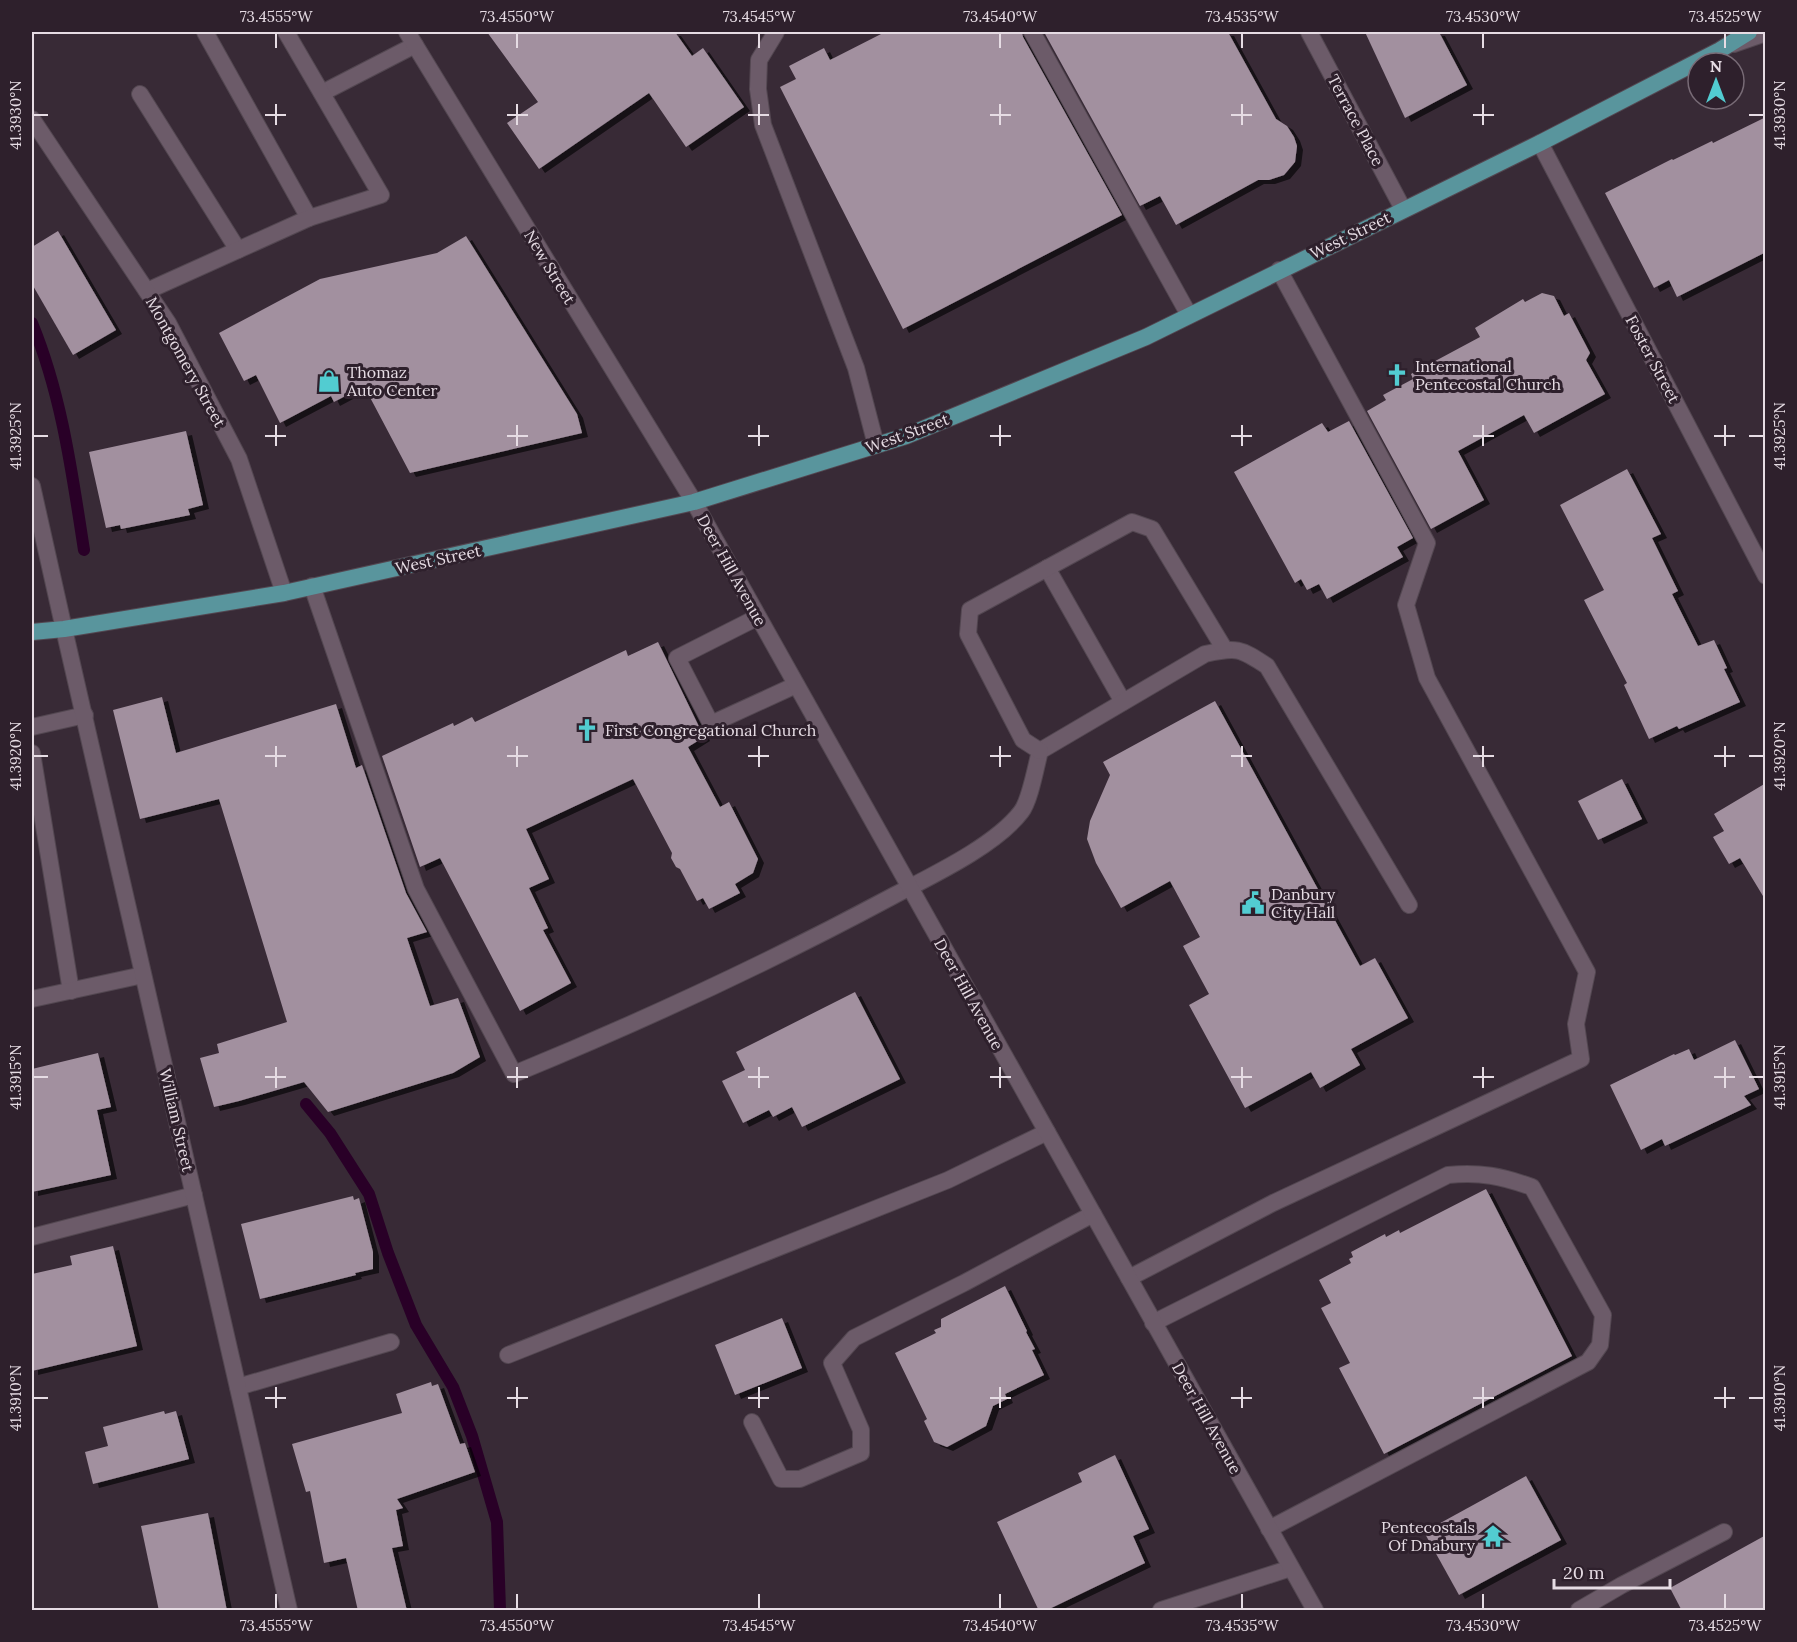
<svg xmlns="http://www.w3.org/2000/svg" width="1797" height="1642" viewBox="0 0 1797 1642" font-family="Lora,serif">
	<defs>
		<filter id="shadow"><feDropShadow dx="6" dy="4" stdDeviation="0" flood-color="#0009"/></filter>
	</defs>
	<rect width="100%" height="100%" fill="#382a36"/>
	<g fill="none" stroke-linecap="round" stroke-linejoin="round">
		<g stroke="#290027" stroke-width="12">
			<path d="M32,323C62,396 72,473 84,550"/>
			<path d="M306,1104L330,1133L369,1194L388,1253L416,1325L453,1387L472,1436L497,1522L500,1610"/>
		</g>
	</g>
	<g fill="#a2909f" filter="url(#shadow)">
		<path d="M487,32H675L692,56L703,48L744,107L686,147L649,93L539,169L507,123L538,102Z"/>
		<path d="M885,32H1022L1023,37L1122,215L903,329L780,87L796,79L789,66L824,48L830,60Z"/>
		<path d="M1044,32H1228L1276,119L1287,126L1294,137L1297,146L1295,162L1284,175L1269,180H1258L1176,225L1160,196L1140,206Z"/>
		<path d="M1365,32H1439L1467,85L1405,118Z"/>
		<path d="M1766,117V252L1677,297L1669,280L1654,288L1605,193L1672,159L1673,160L1712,141L1713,143Z"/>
		<path d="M58,231L116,330L73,355L32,284V247Z"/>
		<path d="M466,236L577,414L582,433L410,473L364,386L334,402L331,396L280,423L256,375L244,381L219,333L320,279L437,253Z"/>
		<path d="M1542,293L1554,296L1564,316L1569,313L1590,353L1586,360L1605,394L1534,433L1524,415L1458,451L1484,500L1431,529L1367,411L1386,400L1383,395L1413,379L1411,374L1480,337L1475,328L1523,299L1525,302Z"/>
		<path d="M1349,421L1413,538L1397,547L1403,557L1327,599L1319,584L1307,590L1301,579L1295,583L1234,472L1322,423L1328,432Z"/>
		<path d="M186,431L203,505L188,509L190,515L121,529L120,525L106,528L89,452Z"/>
		<path d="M1627,469L1661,534L1652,538L1678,591L1672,594L1698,646L1714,640L1727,668L1724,669L1740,702L1679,729L1677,726L1649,739L1624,685L1627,683L1584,600L1604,590L1560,505Z"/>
		<path d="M658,642L704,737L688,747L720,807L729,802L758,859L753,873L735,884L740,893L709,909L703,898L697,901L680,869L676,867L671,858L672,853L633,779L526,829L549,879L529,888L548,928L543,930L571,983L520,1011L440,858L420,867L382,756L453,723L454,726L472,717L475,722L626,650L628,656Z"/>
		<path d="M162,697L176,753L336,704L356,768L362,765L406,893L427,932L407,938L430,1006L458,998L480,1057L453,1073L328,1112L304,1082L239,1101L214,1107L200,1058L219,1053L217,1044L287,1022L219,799L140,819L113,710Z"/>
		<path d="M1215,701L1360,966L1375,958L1408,1018L1351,1049L1360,1065L1320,1088L1311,1072L1245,1108L1189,1005L1209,994L1183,946L1200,937L1170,881L1121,908L1096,863L1087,839L1090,821L1110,775L1103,762Z"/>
		<path d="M1622,779L1642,819L1598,840L1578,801Z"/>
		<path d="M1766,783V901L1740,858L1729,864L1713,837L1724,831L1714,814Z"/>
		<path d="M855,992L900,1079L802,1127L792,1107L773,1117L769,1110L743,1123L722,1081L745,1070L736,1052Z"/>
		<path d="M1735,1040L1759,1089L1744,1096L1751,1105L1665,1146L1662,1139L1641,1150L1610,1085L1674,1054L1675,1055L1689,1049L1694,1060Z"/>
		<path d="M98,1053L111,1107L97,1110L111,1175L32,1192V1069Z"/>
		<path d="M1486,1189L1572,1356L1384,1454L1339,1368L1350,1363L1321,1308L1331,1303L1319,1280L1351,1263L1349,1259L1353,1257L1351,1252L1385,1234L1386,1237L1399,1230L1400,1233Z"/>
		<path d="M353,1196L354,1200L359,1198L373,1252V1269L355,1273L356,1275L260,1299L241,1224Z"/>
		<path d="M113,1246L137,1346L32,1371V1274L72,1265L70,1256Z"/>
		<path d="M1005,1286L1027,1331L1026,1332L1035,1349L1032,1350L1044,1375L1005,1394L1007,1399L993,1406L986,1426L947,1447L934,1442L924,1421L927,1419L895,1353L936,1333L934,1330L941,1327V1319Z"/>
		<path d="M782,1318L802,1368L735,1395L715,1345Z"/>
		<path d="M431,1382L432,1386L438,1384L460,1444L465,1443L475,1472L397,1499L403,1508L396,1510L403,1546L392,1548L407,1611H358L346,1558L324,1563L310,1491L306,1492L292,1444L402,1413L396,1394Z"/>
		<path d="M164,1411L165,1414L176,1411L189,1459L93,1484L85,1452L108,1446L103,1427Z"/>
		<path d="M1115,1455L1149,1529L1133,1536L1145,1563L1045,1611H1039L997,1522L1082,1482L1078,1473Z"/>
		<path d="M1526,1476L1561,1540L1459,1595L1424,1532Z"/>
		<path d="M208,1513L227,1611H159L141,1526Z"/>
		<path d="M1766,1535V1611H1682L1670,1588Z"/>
	</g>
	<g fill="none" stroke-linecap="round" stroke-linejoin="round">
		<g stroke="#534751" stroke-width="18">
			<g id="service">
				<path d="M205,32L309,218"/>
				<path d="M776,32L759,60L758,89L763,125L856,368L876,445"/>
				<path d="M1032,32L1189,315"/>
				<path d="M322,93L415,45"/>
				<path d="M140,94L238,250"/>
				<path d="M147,291L309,218L381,195L286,32"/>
				<path d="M32,486L64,629"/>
				<path d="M1047,568L1123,702"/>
				<path d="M312,586L416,889L514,1074C643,1021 770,962 893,896C931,876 995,846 1021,812C1030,801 1036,766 1040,751L1205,654C1237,647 1240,648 1267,666L1409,905"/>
				<path d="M758,617L677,658L711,724L796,685"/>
				<path d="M32,727L85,715"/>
				<path d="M1040,751L1023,740L968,634L970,610L1132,522L1152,529L1225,650"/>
				<path d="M32,753L71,991"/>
				<path d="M32,999L143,975"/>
				<path d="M32,1237L194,1195"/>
				<path d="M1129,1278L1273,1203L1581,1059L1576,1024L1587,972L1427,678L1406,605L1427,543L1279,270"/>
				<path d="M1153,1323L1448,1175C1481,1172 1501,1176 1532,1187L1603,1315L1600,1345L1588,1362L1269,1529"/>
				<path d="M508,1355L948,1180L1047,1132"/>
				<path d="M238,1387L391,1342"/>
				<path d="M752,1422L781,1479H800L861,1453V1430L832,1363L854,1338L964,1283L1093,1214"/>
				<path d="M1579,1610L1622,1585L1724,1532"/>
			</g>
		</g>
		<g stroke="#534751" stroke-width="18">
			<g id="minor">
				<path d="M1309,32L1403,209"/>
				<path d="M1734,44L1766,33"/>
				<path d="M32,119L168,323L239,459L284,593"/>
				<path d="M1540,143L1766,576"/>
				<path d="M64,629L289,1610"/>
				<path d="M1161,1610L1291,1568"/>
			</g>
		</g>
		<g stroke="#534751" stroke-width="18">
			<path id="tertiary" d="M407,32L694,502L1315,1610"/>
		</g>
		<g stroke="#534751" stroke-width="18">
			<path id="primary" d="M32,632L64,629L284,593L694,502L906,436L1146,337L1540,143L1720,50L1749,32"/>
		</g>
		<use href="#service" stroke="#6c5b69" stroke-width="16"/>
		<use href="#minor" stroke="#6c5b69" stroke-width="16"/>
		<use href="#tertiary" stroke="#6c5b69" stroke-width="16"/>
		<use href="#primary" stroke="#59959d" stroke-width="16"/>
	</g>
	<path fill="none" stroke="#e6dce4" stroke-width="2" d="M276,33V48M517,33V48M759,33V48M1000,33V48M1242,33V48M1483,33V48M1725,33V48M276,104V125M517,104V125M759,104V125M1000,104V125M1242,104V125M1483,104V125M33,115H48M265,115H286M507,115H528M748,115H769M990,115H1011M1231,115H1252M1473,115H1494M1749,115H1764M276,425V446M517,425V446M759,425V446M1000,425V446M1242,425V446M1483,425V446M1725,425V446M33,436H48M265,436H286M507,436H528M748,436H769M990,436H1011M1231,436H1252M1473,436H1494M1714,436H1735M1749,436H1764M276,746V767M517,746V767M759,746V767M1000,746V767M1242,746V767M1483,746V767M1725,746V767M33,756H48M265,756H286M507,756H528M748,756H769M990,756H1011M1231,756H1252M1473,756H1494M1714,756H1735M1749,756H1764M276,1067V1088M517,1067V1088M759,1067V1088M1000,1067V1088M1242,1067V1088M1483,1067V1088M1725,1067V1088M33,1077H48M265,1077H286M507,1077H528M748,1077H769M990,1077H1011M1231,1077H1252M1473,1077H1494M1714,1077H1735M1749,1077H1764M276,1387V1408M517,1387V1408M759,1387V1408M1000,1387V1408M1242,1387V1408M1483,1387V1408M1725,1387V1408M33,1398H48M265,1398H286M507,1398H528M748,1398H769M990,1398H1011M1231,1398H1252M1473,1398H1494M1714,1398H1735M1749,1398H1764M276,1594V1609M517,1594V1609M759,1594V1609M1000,1594V1609M1242,1594V1609M1483,1594V1609M1725,1594V1609"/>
	<defs>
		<g id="church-bare" transform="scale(1.8)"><path d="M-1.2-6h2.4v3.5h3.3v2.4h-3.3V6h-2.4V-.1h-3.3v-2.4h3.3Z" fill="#52ccd1" stroke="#2e202c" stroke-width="2.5" paint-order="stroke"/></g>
		<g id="shop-bare" transform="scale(1.8)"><path d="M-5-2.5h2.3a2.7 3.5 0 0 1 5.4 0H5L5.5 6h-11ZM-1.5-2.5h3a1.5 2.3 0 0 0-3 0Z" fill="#52ccd1" stroke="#2e202c" stroke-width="2.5" paint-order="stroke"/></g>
		<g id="civic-bare" transform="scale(1.8)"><path d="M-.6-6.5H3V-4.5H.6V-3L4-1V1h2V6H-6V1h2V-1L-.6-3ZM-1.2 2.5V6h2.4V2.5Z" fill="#52ccd1" stroke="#2e202c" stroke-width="2.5" paint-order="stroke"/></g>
		<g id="temple-bare" transform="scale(1.8)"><path d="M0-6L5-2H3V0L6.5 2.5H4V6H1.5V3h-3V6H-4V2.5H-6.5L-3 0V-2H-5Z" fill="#52ccd1" stroke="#2e202c" stroke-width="2.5" paint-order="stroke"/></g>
	</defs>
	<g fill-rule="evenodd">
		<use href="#church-bare" x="1397" y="375"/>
		<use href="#shop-bare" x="329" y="381"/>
		<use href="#church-bare" x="587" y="730"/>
		<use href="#civic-bare" x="1253" y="903"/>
		<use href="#temple-bare" x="1493" y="1536"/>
	</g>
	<g text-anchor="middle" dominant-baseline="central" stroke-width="6" stroke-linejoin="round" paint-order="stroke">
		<g font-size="16" fill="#e6dce4" stroke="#2e202c">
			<text transform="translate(1356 120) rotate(62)">Terrace Place</text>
			<text transform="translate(1350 235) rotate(-26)">West Street</text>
			<text transform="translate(550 267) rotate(59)">New Street</text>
			<text transform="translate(1653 359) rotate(62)">Foster Street</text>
			<text transform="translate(186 362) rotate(61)">Montgomery Street</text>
			<text transform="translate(907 433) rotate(-20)">West Street</text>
			<text transform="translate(438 559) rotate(-12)">West Street</text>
			<text transform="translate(732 570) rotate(61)">Deer Hill Avenue</text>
			<text transform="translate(969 994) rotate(61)">Deer Hill Avenue</text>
			<text transform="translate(177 1120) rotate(77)">William Street</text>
			<text transform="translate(1207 1418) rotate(61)">Deer Hill Avenue</text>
		</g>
		<g font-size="16" fill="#e6dce4" stroke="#2e202c" text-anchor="start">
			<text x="1415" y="366">International<tspan x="1415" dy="18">Pentecostal Church</tspan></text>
			<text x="347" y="372">Thomaz<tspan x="347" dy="18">Auto Center</tspan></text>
			<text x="605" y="730">First Congregational Church</text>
			<text x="1271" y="894">Danbury<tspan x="1271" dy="18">City Hall</tspan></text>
			<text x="1475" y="1527" text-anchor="end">Pentecostals<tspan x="1475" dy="18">Of Dnabury</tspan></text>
		</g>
	</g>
	<rect width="1797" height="1642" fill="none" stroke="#2e202c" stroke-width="66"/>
	<g transform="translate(1716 81)"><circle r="28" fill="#2e202c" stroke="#786b76" stroke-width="1.5"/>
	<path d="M0-4.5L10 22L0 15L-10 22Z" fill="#52ccd1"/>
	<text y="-9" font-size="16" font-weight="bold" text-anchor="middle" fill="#e6dce4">N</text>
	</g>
	<path d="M1554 1579v9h116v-9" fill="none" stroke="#e6dce4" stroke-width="3"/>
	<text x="1563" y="1579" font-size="18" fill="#e6dce4" stroke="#2e202c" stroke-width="4.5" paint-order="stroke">20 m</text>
	<rect x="33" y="33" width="1731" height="1576" fill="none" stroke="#e6dce4" stroke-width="2"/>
	<g font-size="15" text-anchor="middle" fill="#e6dce4">
		<text x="276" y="22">73.4555°W</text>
		<text x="517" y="22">73.4550°W</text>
		<text x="759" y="22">73.4545°W</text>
		<text x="1000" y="22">73.4540°W</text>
		<text x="1242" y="22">73.4535°W</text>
		<text x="1483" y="22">73.4530°W</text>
		<text x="1725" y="22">73.4525°W</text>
		<text transform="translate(16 115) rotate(-90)" y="5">41.3930°N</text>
		<text transform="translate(1780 115) rotate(-90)" y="5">41.3930°N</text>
		<text transform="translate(16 436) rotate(-90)" y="5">41.3925°N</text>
		<text transform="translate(1780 436) rotate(-90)" y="5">41.3925°N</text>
		<text transform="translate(16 756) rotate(-90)" y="5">41.3920°N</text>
		<text transform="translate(1780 756) rotate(-90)" y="5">41.3920°N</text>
		<text transform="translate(16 1077) rotate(-90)" y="5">41.3915°N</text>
		<text transform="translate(1780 1077) rotate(-90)" y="5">41.3915°N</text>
		<text transform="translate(16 1398) rotate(-90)" y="5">41.3910°N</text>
		<text transform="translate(1780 1398) rotate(-90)" y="5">41.3910°N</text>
		<text x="276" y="1631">73.4555°W</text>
		<text x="517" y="1631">73.4550°W</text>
		<text x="759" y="1631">73.4545°W</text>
		<text x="1000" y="1631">73.4540°W</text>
		<text x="1242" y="1631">73.4535°W</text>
		<text x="1483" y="1631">73.4530°W</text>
		<text x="1725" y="1631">73.4525°W</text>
	</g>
</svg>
